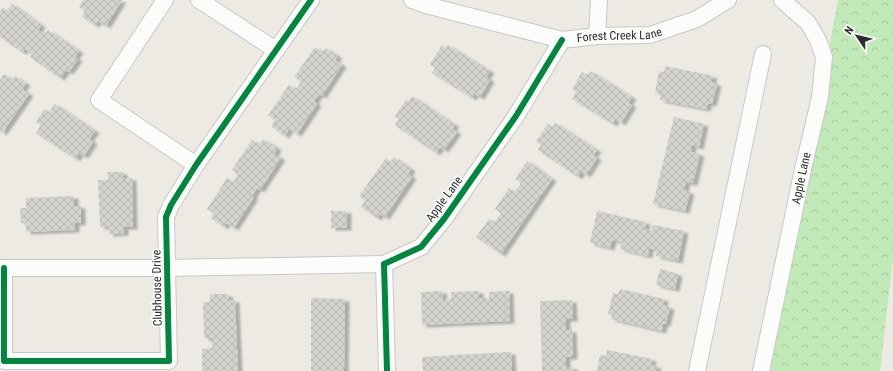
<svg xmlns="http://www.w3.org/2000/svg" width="893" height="371" viewBox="0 0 893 371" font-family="'Roboto Condensed',sans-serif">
	<defs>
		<pattern id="forest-crowns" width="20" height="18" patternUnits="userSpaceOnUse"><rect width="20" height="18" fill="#c2eab9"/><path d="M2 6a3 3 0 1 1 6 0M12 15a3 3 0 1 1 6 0" fill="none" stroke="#a7c99f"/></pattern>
		<pattern id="building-cross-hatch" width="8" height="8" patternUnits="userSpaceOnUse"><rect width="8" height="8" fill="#d5d3ce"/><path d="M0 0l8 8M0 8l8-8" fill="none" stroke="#b7b5b1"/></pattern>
		<filter id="shadow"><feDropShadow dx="4.5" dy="2.5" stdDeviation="1" flood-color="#0004"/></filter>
	</defs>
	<rect width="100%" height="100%" fill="#eceae3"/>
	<path fill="url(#forest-crowns)" d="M838,0H893V258L880,371H769Z"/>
	<g fill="url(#building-cross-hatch)" filter="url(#shadow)">
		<path d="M83,0H122L106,26L98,21L95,25L82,17L85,11L79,7Z"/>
		<path d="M12,4L41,25L38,30L45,34L48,30L79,51L75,57L78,59L69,72L66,70L60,78L30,57L32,54L25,49L22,52L0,37V11L3,7L7,11Z"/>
		<path d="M442,45L446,48L448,45L490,71L486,77L490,80L480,97L474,94L472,98L432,73L435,68L430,64Z"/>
		<path d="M315,47L322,52L326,48L338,56L335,60L342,65L322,96L319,94L314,101L317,104L297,134L289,129L285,136L271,126L275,120L268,115L289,85L296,89L301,82L294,77Z"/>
		<path d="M665,66L713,76L711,82L717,84L712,104L708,103L706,109L660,100L661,94L655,93L659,71L664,72Z"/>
		<path d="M590,71L632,97L628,103L632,105L621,123L615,119L613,124L572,99L576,92L572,89L582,72L588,75Z"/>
		<path d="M4,74L12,80L15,76L26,83L22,89L29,94L2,133L0,132V80Z"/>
		<path d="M412,96L455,125L452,129L457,132L444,150L440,147L436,153L395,125L399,119L395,116L406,100L409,101Z"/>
		<path d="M55,104L95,131L89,139L93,142L84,156L79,153L76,159L36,133L41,125L36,122L44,109L49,112Z"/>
		<path d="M674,117L704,124L699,147L692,145L691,152L700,154L693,183L686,182L684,190L690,192L685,211L653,204Z"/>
		<path d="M555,123L597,150L593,155L597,158L586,175L581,171L578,177L538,150L541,145L536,141L548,124L553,127Z"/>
		<path d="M263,139L277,148L274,154L281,158L260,190L257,188L252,196L254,197L234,228L226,223L224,227L211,218L214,213L207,209L227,178L233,182L238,174L232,170L252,140L259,145Z"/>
		<path d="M394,157L411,169L408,174L412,177L385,217L380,214L377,218L361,207L365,201L359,196L386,158L391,162Z"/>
		<path d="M527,161L552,179L501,254L476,237L489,219L495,222L501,213L495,209L509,188L515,192L521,183L515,179Z"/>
		<path d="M107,172H123V178H132L133,227H124V233L109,234L108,226L100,227L98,180H108Z"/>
		<path d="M74,196V206H81V223H75V230L26,232V223H21L20,208H26V198Z"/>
		<rect x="331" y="211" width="16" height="17"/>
		<path d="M597,211L646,222L645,229L652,231L653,225L684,231L678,261L656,256L657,250L649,248L648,256L620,249L621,242L612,240L610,248L590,243Z"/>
		<path d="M660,269L678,274L675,289L656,285Z"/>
		<path d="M620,289L664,299L663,305L670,307L666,324H663L662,331L611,319L612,315L608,314L613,293L618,294Z"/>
		<path d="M442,291L443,299H451V292L479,291V298H489V292L509,291L510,321L422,325L421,292Z"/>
		<path d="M210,294H228L229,300H235L238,371H202V349L212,348L211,338H204L203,302H210Z"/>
		<path d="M311,298L345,299L344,371H311Z"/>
		<path d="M572,300L573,319H566V330H572L573,357H566V367H573V371H542L540,301Z"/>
		<path d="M607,350L652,359L651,365L657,366L656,371H597L600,355L606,356Z"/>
		<path d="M511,352L512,371H423L422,357Z"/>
	</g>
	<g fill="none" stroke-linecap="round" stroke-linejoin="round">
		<g stroke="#c9c8c8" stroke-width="18">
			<g id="minor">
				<path d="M165,0L99,100L196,165"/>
				<path d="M199,0L276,50"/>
				<path id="s1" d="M412,0L426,5L562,40L597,36L650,35L697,19L728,0"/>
				<path d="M597,36L599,0"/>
				<path d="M0,268H167L384,264"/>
				<path d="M4,268V361H169L166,217L171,205L196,165L311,0"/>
				<path d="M387,371L384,264L421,247L444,219L516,116L562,40"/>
				<path d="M697,371L763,54"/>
				<path id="s2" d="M761,371L803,169L820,97L824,57L818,40L808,23L782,0"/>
			</g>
		</g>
		<use href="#minor" stroke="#fcfcfb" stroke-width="16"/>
		<g stroke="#fff" stroke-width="8">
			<g id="cycleway">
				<path d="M4,268V361H169L166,217L171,205L196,165L311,0"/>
				<path d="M387,371L384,264L421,247L444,219L516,116L562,40"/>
			</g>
		</g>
		<use href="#cycleway" stroke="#00873e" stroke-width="6"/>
	</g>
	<g text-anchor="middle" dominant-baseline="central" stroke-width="3" stroke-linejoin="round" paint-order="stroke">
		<g font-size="12" fill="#2d2d2d" stroke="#fff">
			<text stroke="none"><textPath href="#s1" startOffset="213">Forest Creek Lane</textPath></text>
			<text stroke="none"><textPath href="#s2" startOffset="197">Apple Lane</textPath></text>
			<text transform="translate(444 199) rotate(-54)">Apple Lane</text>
			<text transform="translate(157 288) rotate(-91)">Clubhouse Drive</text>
		</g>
	</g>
	<g transform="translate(857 36) rotate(305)" stroke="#ffffff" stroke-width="3" paint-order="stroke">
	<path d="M0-3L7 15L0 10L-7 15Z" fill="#2d2d2d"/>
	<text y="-6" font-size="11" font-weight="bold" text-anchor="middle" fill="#2d2d2d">N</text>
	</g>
</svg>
